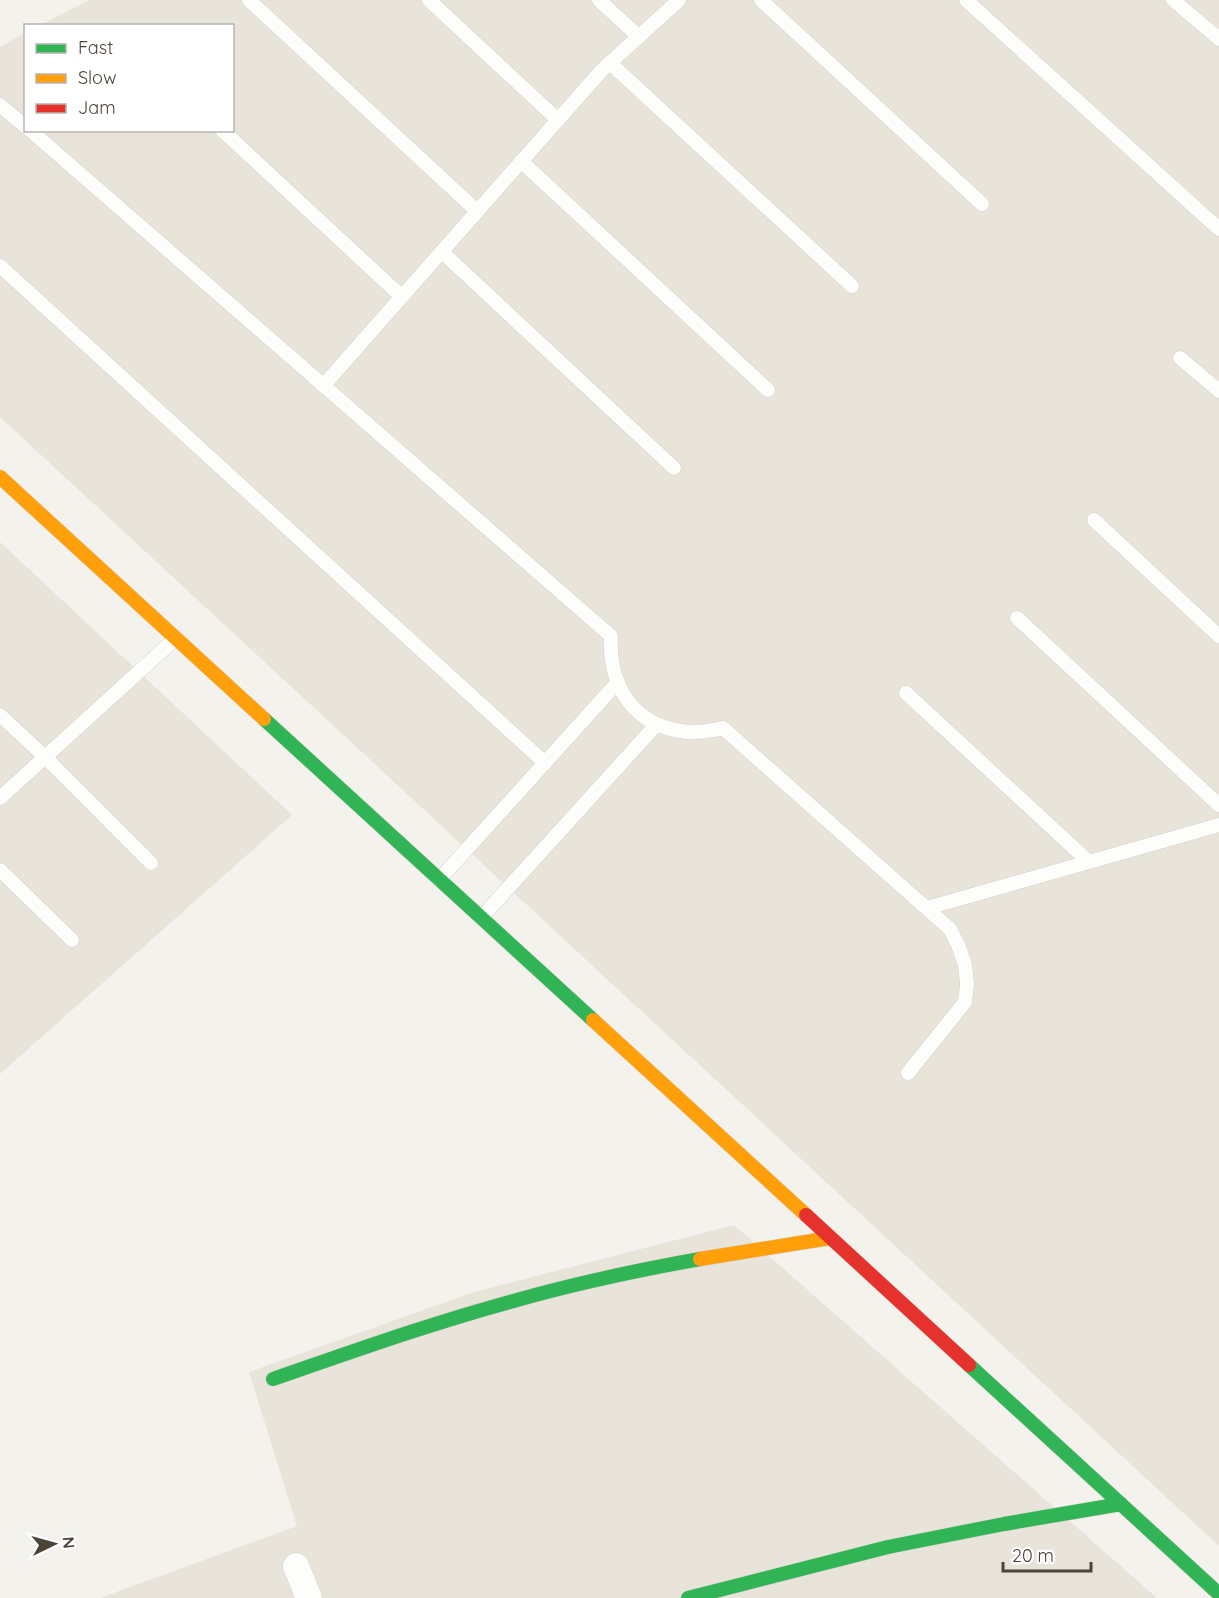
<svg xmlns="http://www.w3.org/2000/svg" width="1219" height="1598" viewBox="0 0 1219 1598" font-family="Quicksand,sans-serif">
	<rect width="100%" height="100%" fill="#f4f2ed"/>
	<g fill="#e8e4da">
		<path d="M89,0H1219V1546L0,417V47L25,33L26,130H232V26L41,25Z"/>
		<path d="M0,542L292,815L0,1074Z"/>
		<path d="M734,1225L1157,1598H100L297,1526L249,1372L474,1292Z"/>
	</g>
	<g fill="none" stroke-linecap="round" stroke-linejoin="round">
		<g stroke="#d2d0ca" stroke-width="15">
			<g id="lane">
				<path d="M249,0L477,211"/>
				<path d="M429,0L558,120"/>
				<path d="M599,0L639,37"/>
				<path d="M761,0L982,204"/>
				<path d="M966,0L1219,229"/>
				<path d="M1173,0L1219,39"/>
				<path d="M610,63L852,286"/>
				<path d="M0,105L26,127"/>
				<path d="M30,130L611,636C607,705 657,745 723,728L950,929L959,947L965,965L967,984L965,1002L908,1073"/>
				<path d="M222,130L402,297"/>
				<path d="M521,161L768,390"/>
				<path d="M442,252L674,468"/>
				<path d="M0,266L545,763"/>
				<path d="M1180,358L1219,391"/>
				<path d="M323,386L602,70L679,0"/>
				<path d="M1094,520L1219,636"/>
				<path d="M1017,618L1219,805"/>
				<path d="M906,693L1089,862"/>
				<path d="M0,715L45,757L151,863"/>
				<path d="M0,798L176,638"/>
				<path d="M0,870L72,940"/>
				<path d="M439,880L617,683"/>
				<path d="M927,908L1219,825"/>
				<path d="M481,918L657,724"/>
			</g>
		</g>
		<g stroke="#d2d0ca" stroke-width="27">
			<path id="street" d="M296,1566L309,1598"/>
		</g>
		<g stroke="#d4cfc3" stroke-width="15">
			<g id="fast">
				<path d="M264,719L593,1020"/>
				<path d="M969,1365L1219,1594"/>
				<path d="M273,1379C354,1351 435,1322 517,1300C577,1283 639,1270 700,1259"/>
				<path d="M688,1598L888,1547L1004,1524L1121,1504"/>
			</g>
		</g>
		<g stroke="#d4cfc3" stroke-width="15">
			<g id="slow">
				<path d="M0,477L264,719"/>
				<path d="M593,1020L806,1215"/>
				<path d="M700,1259L830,1238"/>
			</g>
		</g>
		<g stroke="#d4cfc3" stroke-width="15">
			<path id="jam" d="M806,1215L969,1365"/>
		</g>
		<use href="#lane" stroke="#fdfdfc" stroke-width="14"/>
		<use href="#street" stroke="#fdfdfc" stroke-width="26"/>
		<use href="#fast" stroke="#30b455" stroke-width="14"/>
		<use href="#slow" stroke="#ff9f0a" stroke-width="14"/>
		<use href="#jam" stroke="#e5322d" stroke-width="14"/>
	</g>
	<rect x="24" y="24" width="210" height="108" fill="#ffffff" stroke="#b7b4af" stroke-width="1.5"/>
	<rect x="36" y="44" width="30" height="9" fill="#30b455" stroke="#b7b4af" stroke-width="1.5"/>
	<text x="78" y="54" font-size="18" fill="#4c4437">Fast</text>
	<rect x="36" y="74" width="30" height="9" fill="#ff9f0a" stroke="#b7b4af" stroke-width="1.5"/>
	<text x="78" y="84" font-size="18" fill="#4c4437">Slow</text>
	<rect x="36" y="104" width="30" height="9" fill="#e5322d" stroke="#b7b4af" stroke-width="1.5"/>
	<text x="78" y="114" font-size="18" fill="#4c4437">Jam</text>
	<g transform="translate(54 1544) rotate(85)" stroke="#ffffff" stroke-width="4.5" paint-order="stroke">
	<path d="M0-4.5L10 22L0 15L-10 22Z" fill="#4c4437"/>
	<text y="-9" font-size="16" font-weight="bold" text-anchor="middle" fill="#4c4437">N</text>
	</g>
	<path d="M1003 1562v9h88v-9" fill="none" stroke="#4c4437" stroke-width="3"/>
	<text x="1012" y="1562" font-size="18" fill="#4c4437" stroke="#ffffff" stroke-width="4.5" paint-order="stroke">20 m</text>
</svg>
